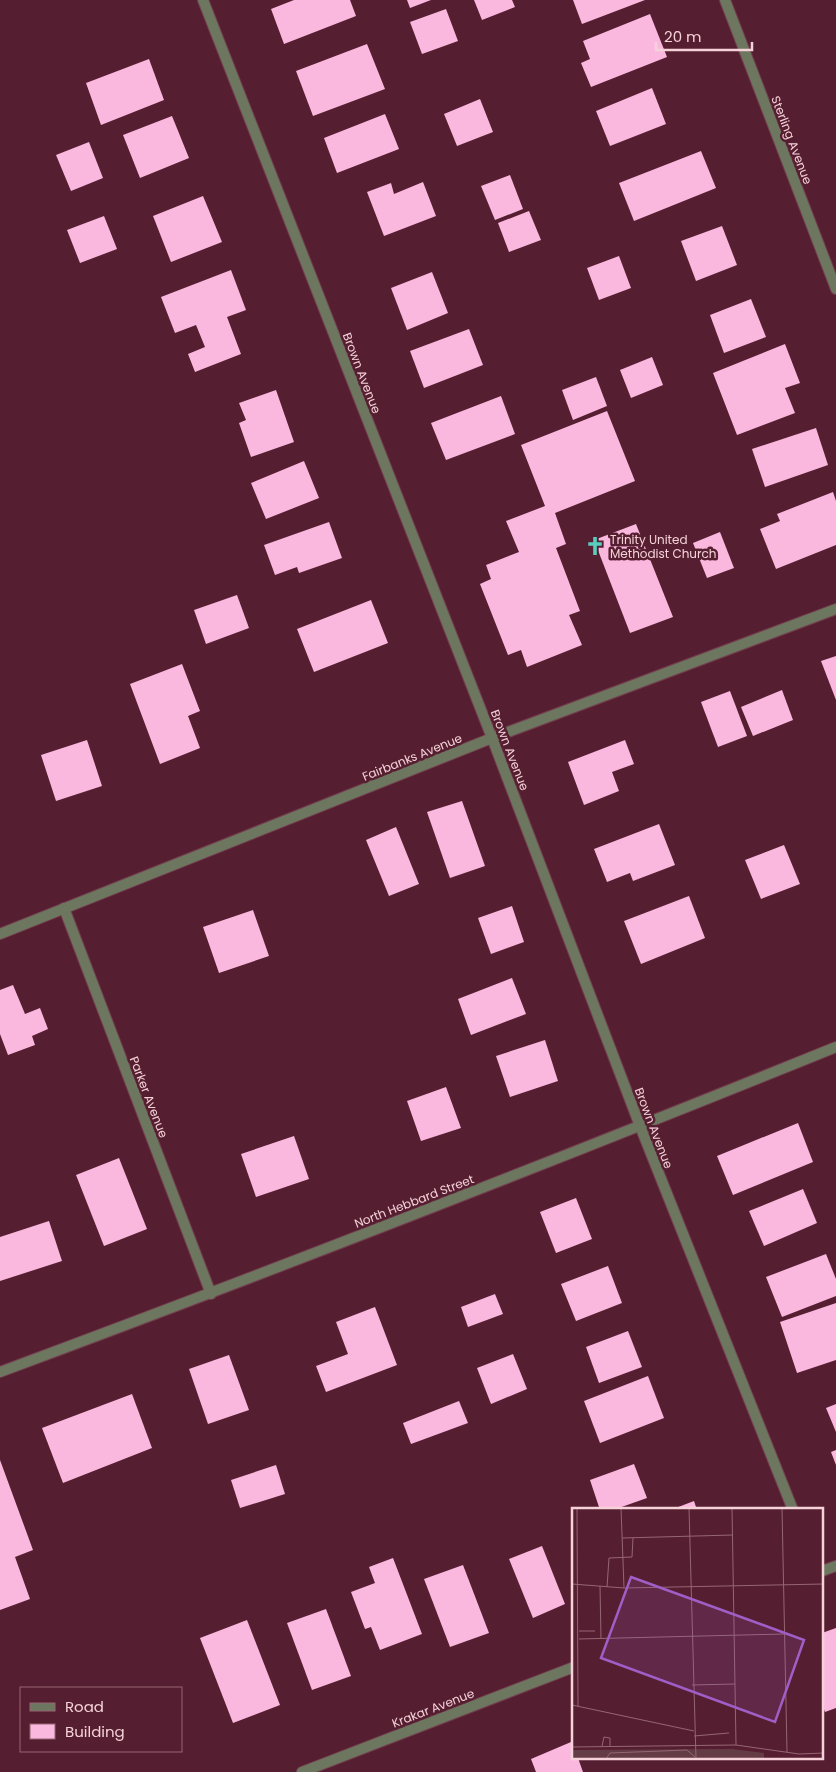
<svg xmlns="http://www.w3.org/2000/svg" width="836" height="1772" viewBox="0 0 836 1772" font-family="Poppins,sans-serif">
	<rect width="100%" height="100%" fill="#561f31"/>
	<g fill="#fbb8df">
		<path d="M294,0H350L356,16L284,44L271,9Z"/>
		<path d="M407,0H431L410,8Z"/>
		<path d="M474,0H512L515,7L482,20Z"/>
		<path d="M573,0H645L582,24Z"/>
		<path d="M446,9L458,41L422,54L410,22Z"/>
		<path d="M650,14L667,57L591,87L581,63L590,59L583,41Z"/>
		<path d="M367,44L385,89L313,116L296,71Z"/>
		<path d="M149,59L164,100L101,125L86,83Z"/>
		<path d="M652,88L666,124L610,146L596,111Z"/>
		<path d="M480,99L493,132L457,146L444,114Z"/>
		<path d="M385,114L399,149L337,173L324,138Z"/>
		<path d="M172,116L189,158L140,178L123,135Z"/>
		<path d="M89,142L103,178L71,191L56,155Z"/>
		<path d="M701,151L716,188L634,221L619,183Z"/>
		<path d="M510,175L523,209L495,220L481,186Z"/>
		<path d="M423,182L436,216L384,236L367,192L391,183L394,194Z"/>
		<path d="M203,196L222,242L171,262L153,216Z"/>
		<path d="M529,211L541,240L509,252L498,223Z"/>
		<path d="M104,216L117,249L80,263L67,230Z"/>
		<path d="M722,226L737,265L696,281L681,241Z"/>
		<path d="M619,256L631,288L599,300L587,268Z"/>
		<path d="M231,270L246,310L227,317L241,354L195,372L188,354L205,347L196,325L175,333L161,297Z"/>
		<path d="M432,272L448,313L407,330L391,288Z"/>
		<path d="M751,299L766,337L724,353L710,315Z"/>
		<path d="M469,329L483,365L424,388L410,351Z"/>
		<path d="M785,344L800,383L785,388L795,413L737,435L713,373Z"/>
		<path d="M652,357L663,385L631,398L620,370Z"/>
		<path d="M596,377L607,406L573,420L562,390Z"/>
		<path d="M276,390L294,442L251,457L239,423L246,420L239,403Z"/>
		<path d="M501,396L515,434L446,460L431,423Z"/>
		<path d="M607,411L635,481L555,513L566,544L556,548L580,611L569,615L582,645L527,667L521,650L508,655L480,584L491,579L486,565L519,552L506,521L545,506L521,445Z"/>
		<path d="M816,428L828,465L765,487L752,449Z"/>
		<path d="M304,461L319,498L266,519L251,483Z"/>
		<path d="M833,492L836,501V545L776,569L760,529L780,521L777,514Z"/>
		<path d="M329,522L342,558L299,573L297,567L275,575L264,545Z"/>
		<path d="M636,524L673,617L630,633L594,540Z"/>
		<path d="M720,532L734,568L707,578L693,543Z"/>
		<path d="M237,595L249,628L206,644L194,610Z"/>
		<path d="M371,600L388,643L314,672L297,629Z"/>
		<path d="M836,656V700L821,661Z"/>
		<path d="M182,664L200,711L188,716L200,748L160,764L130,684Z"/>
		<path d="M782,690L793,720L753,736L741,707Z"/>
		<path d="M730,691L747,736L718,747L701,702Z"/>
		<path d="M87,740L102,786L56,801L41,755Z"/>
		<path d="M625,740L634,764L612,772L619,791L584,805L568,762Z"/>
		<path d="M462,801L485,866L450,878L427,812Z"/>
		<path d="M659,824L675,865L633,881L630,873L607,882L594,849Z"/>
		<path d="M396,827L419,884L389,896L366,840Z"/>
		<path d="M784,845L800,884L761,899L745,860Z"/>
		<path d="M689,896L705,938L641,964L624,921Z"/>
		<path d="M512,906L524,942L491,954L478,918Z"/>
		<path d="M253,910L269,956L219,973L203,927Z"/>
		<path d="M512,978L526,1014L471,1035L458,999Z"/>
		<path d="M13,985L25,1014L40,1008L48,1029L32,1036L35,1045L8,1055L0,1034V990Z"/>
		<path d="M545,1040L558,1081L510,1097L496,1056Z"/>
		<path d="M446,1087L461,1128L421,1141L407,1101Z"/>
		<path d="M798,1123L813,1162L733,1195L717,1156Z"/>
		<path d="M294,1136L309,1179L256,1197L241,1154Z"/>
		<path d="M119,1158L147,1229L104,1246L76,1175Z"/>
		<path d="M803,1189L817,1223L764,1246L749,1211Z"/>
		<path d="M576,1198L592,1239L556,1253L540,1212Z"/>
		<path d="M49,1221L62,1261L0,1281V1237Z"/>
		<path d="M826,1254L836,1279V1296L782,1317L766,1277Z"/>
		<path d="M608,1266L622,1303L576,1321L561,1284Z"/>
		<path d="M495,1294L503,1314L468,1327L461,1307Z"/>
		<path d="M836,1303V1360L797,1373L780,1322Z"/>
		<path d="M375,1307L397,1365L326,1392L316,1366L348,1354L336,1322Z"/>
		<path d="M628,1331L642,1367L599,1383L586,1347Z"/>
		<path d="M513,1354L527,1389L491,1404L477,1368Z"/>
		<path d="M229,1355L249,1410L208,1424L189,1369Z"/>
		<path d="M648,1376L664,1418L600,1443L584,1401Z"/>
		<path d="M132,1394L152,1448L63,1483L42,1428Z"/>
		<path d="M459,1401L468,1423L411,1444L403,1423Z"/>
		<path d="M836,1404V1432L826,1408Z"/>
		<path d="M836,1450V1465L831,1452Z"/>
		<path d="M0,1460L33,1550L15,1557L30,1599L0,1610Z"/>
		<path d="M634,1464L647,1498L613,1510H600L590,1480Z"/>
		<path d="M276,1465L285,1494L240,1508L231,1480Z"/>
		<path d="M694,1501L697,1510H673V1509Z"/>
		<path d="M542,1546L565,1604L533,1618L509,1559Z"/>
		<path d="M393,1558L422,1634L380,1650L371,1627L365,1629L351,1592L375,1583L369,1567Z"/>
		<path d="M463,1565L489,1633L450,1647L424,1579Z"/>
		<path d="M326,1609L351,1676L312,1690L287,1623Z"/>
		<path d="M247,1620L280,1705L233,1723L200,1638Z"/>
		<path d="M836,1628V1708L825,1712L822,1704V1633Z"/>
		<path d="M571,1742L574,1748V1758H578L583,1772H536L531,1759Z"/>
	</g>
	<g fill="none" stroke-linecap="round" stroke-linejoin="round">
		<g stroke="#733f4f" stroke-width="12">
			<g id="minor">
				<path d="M203,0L492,738L640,1126L793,1510"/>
				<path d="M725,0L836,289"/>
				<path d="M64,908L211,1294"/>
				<path d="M0,934L492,738L836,609"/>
				<path d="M0,1372C280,1268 559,1159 836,1047"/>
				<path d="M822,1571L836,1566"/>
				<path d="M302,1772L574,1667"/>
			</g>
		</g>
		<use href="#minor" stroke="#6d765e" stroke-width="10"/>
	</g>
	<defs>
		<g id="church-bare" transform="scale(1.5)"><path d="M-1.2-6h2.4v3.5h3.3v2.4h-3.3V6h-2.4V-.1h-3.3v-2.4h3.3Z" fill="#59cebe" stroke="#561f31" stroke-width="2.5" paint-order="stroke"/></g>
	</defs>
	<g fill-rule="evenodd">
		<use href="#church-bare" x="595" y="546"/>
	</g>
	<g text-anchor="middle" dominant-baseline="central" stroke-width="5" stroke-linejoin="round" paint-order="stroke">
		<g font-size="12" fill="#f5d1d9" stroke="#561f31">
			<text transform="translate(792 140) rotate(69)">Sterling Avenue</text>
			<text transform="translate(362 373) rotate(69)">Brown Avenue</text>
			<text transform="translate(510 750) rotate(69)">Brown Avenue</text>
			<text transform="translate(412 757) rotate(-22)">Fairbanks Avenue</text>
			<text transform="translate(149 1097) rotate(69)">Parker Avenue</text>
			<text transform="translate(654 1128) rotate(69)">Brown Avenue</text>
			<text transform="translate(414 1201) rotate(-21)">North Hebbard Street</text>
			<text transform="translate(433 1708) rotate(-21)">Krakar Avenue</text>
		</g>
		<g font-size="12" fill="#f5d1d9" stroke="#561f31" text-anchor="start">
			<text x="610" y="539">Trinity United<tspan x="610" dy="14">Methodist Church</tspan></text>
		</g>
	</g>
	<g transform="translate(572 1508)">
		<rect width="251" height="251" fill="#561f31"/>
		<path d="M160,241L192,245V251H0V242Z" fill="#643c46"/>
		<path fill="none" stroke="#966674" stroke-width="1" d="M5,0L6,198M49,0L52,80M117,0L124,251M160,0L164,237M210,0L215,244M50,30L161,27M0,76L52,80L252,76M28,78L29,131M35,79L37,50L60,49L61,30M7,123H23M7,131L212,126M120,177L163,176M0,197L122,223M122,228L157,225M30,238L32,229L38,230V238M0,239L164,237L227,246L252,245M34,251L38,245L115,242L123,249"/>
		<path fill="#a05ec7" fill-opacity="0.15" stroke="#a05ec7" stroke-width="2.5" d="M59,69L232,132L203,214L29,150Z"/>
		<rect width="251" height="251" fill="none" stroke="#f5d1d9" stroke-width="2.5"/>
	</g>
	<rect x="20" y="1687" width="162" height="65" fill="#561f31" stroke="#966674"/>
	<rect x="30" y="1703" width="25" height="8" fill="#6d765e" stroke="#966674"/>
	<text x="65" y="1712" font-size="15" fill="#f5d1d9">Road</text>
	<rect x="30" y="1724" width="25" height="15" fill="#fbb8df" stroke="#966674"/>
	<text x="65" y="1737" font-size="15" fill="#f5d1d9">Building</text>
	<path d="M656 42v8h96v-8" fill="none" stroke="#f5d1d9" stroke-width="2.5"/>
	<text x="664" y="42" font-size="15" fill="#f5d1d9" stroke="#561f31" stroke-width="4" paint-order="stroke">20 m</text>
</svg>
